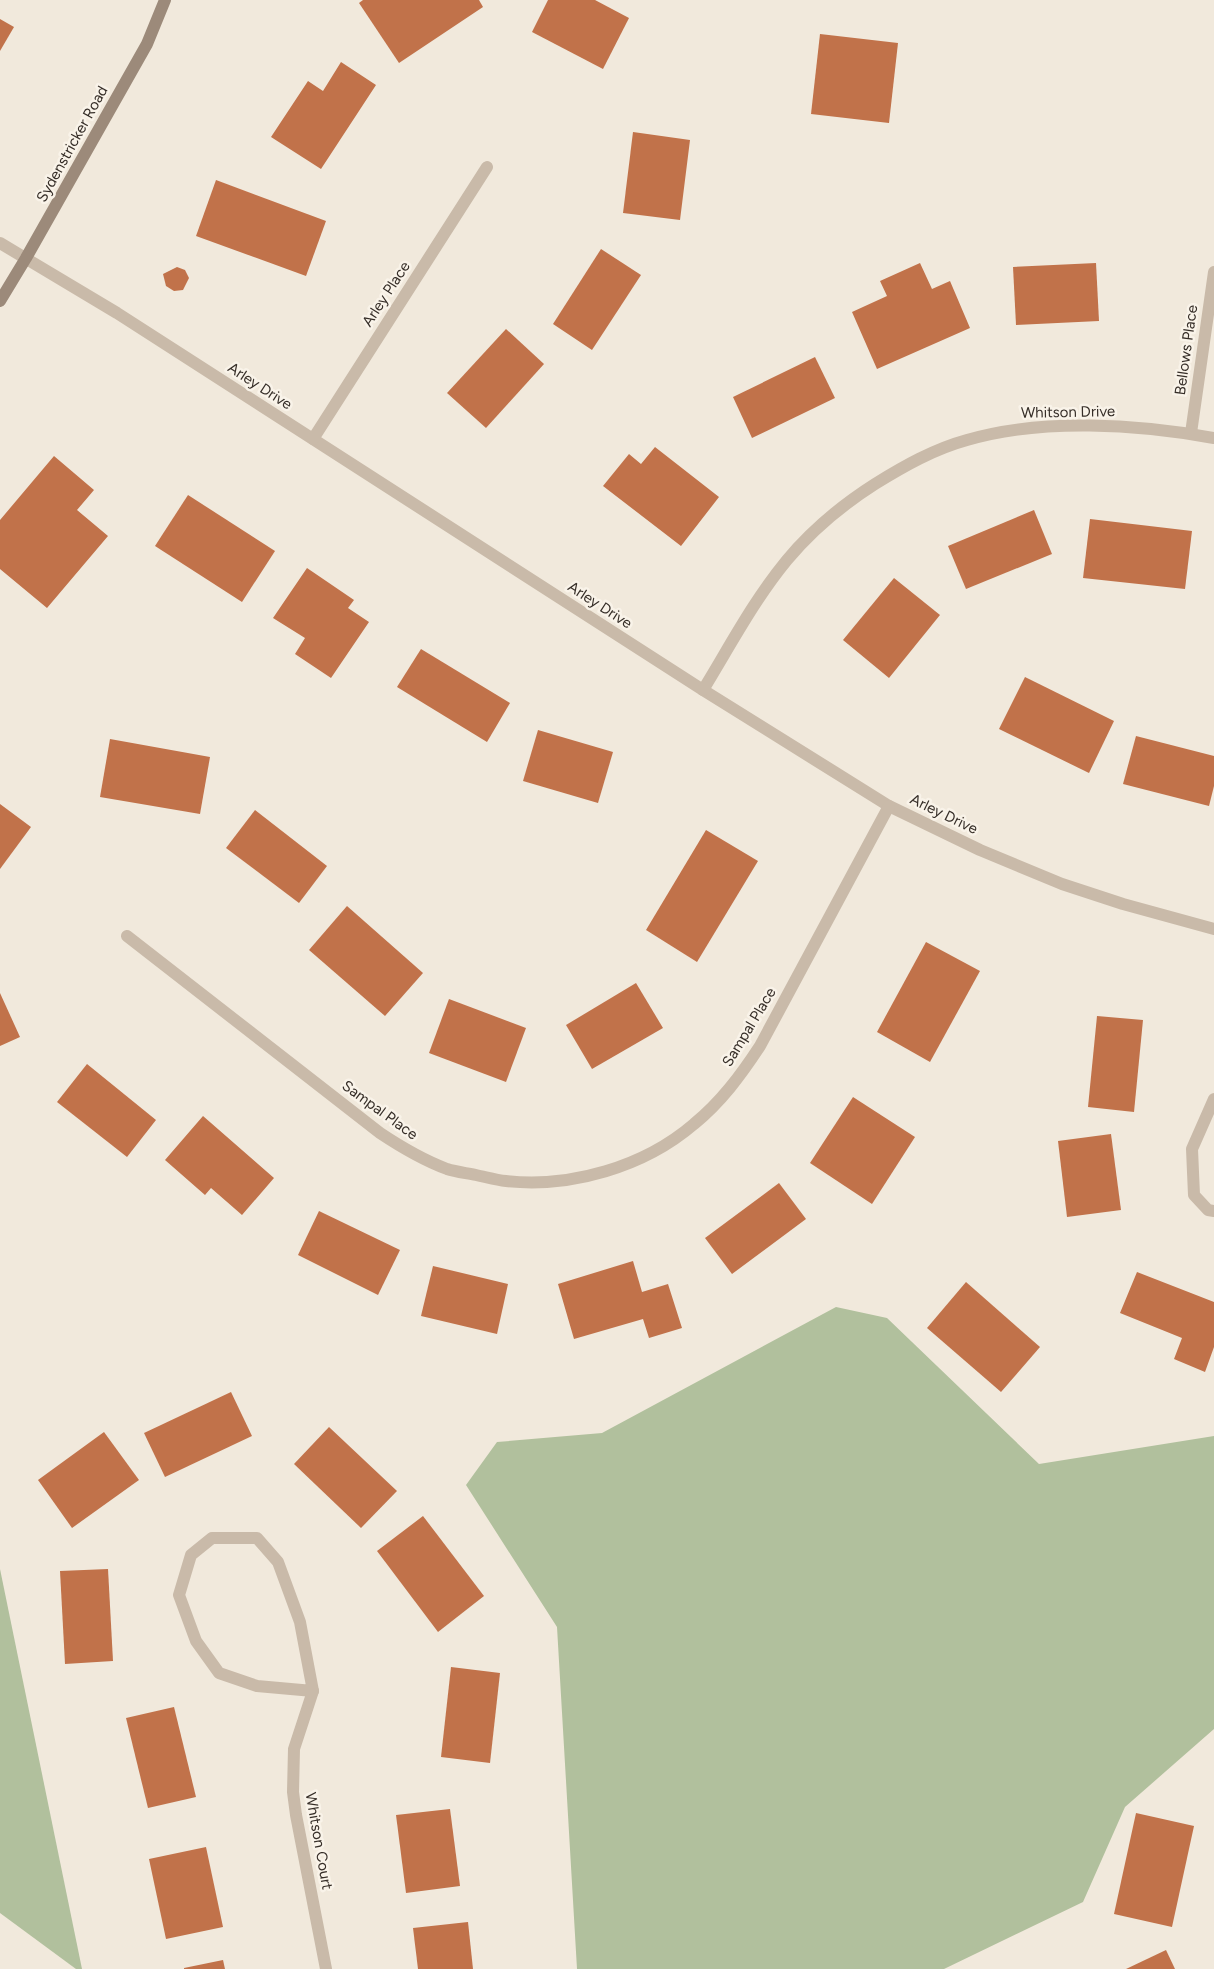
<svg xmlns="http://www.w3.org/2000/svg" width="1214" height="1969" viewBox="0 0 1214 1969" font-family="Figtree,sans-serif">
	<rect width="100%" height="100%" fill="#f1e9dc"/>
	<g fill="#b1c09d">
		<path d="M836,1307L887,1318L1039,1464L1214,1436V1729L1125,1807L1083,1902L944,1969H577L557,1627L466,1485L497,1442L602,1433Z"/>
		<path d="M0,1569L82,1969H76L0,1913Z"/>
	</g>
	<g fill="#c1724a">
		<path d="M363,0H479L483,7L399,63L359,3Z"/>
		<path d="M548,0H595L629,18L603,69L532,32Z"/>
		<path d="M0,19L14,27L0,51Z"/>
		<path d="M820,34L898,43L889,123L811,114Z"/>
		<path d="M341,62L376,85L321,169L271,137L308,81L323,91Z"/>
		<path d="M633,132L690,140L680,220L623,213Z"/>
		<path d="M216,180L326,221L306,276L196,236Z"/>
		<path d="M601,249L641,275L592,350L553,324Z"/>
		<path d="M920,263L932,289L950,281L970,328L877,369L852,312L887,296L880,281Z"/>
		<path d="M1096,263L1099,321L1016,325L1013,267Z"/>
		<path d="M177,267L185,270L189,278L183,290L174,291L166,286L163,274Z"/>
		<path d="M506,329L544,364L486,428L447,393Z"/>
		<path d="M815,357L835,398L752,438L733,397Z"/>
		<path d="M655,447L719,497L681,546L603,486L629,454L641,464Z"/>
		<path d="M54,456L94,490L77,510L108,536L47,608L0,569V520Z"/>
		<path d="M188,495L275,551L242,602L155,546Z"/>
		<path d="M1034,510L1052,554L966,589L948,546Z"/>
		<path d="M1090,519L1192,531L1185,589L1083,578Z"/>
		<path d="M307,568L354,600L348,608L369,622L331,678L295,654L305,638L273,618Z"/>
		<path d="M894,578L940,615L889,678L843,640Z"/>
		<path d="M421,649L510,703L487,742L397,687Z"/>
		<path d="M1025,677L1114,721L1089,773L999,729Z"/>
		<path d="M538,730L613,752L598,803L523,781Z"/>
		<path d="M1136,736L1214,756V786L1209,806L1123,784Z"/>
		<path d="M110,739L210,757L200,814L100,797Z"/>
		<path d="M0,804L31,827L0,869Z"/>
		<path d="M255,810L327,866L299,903L226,848Z"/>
		<path d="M706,830L758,861L697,962L646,930Z"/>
		<path d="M347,906L423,973L385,1016L309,950Z"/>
		<path d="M926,942L980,971L930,1062L877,1032Z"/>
		<path d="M636,983L663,1028L592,1069L566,1025Z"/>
		<path d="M0,993L20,1037L0,1046Z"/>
		<path d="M449,999L526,1028L506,1082L429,1053Z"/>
		<path d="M1097,1016L1143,1020L1134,1112L1088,1107Z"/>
		<path d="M87,1064L156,1120L127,1157L57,1102Z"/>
		<path d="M853,1097L915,1137L872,1204L810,1163Z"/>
		<path d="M203,1116L274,1178L242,1215L211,1188L205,1195L165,1160Z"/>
		<path d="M1111,1134L1121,1210L1067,1217L1058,1141Z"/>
		<path d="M779,1183L806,1219L732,1274L705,1238Z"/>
		<path d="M319,1211L400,1250L378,1295L298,1255Z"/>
		<path d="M633,1261L642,1292L668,1284L682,1328L649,1338L643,1319L574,1339L558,1284Z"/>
		<path d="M433,1266L508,1284L497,1334L421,1316Z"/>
		<path d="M1137,1272L1214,1302V1347L1205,1372L1174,1359L1182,1338L1120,1313Z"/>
		<path d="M966,1282L1040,1347L1001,1392L927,1328Z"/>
		<path d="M231,1392L252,1436L165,1477L144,1433Z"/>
		<path d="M329,1427L397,1491L361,1528L294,1464Z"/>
		<path d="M104,1432L139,1480L72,1528L38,1480Z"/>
		<path d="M423,1516L484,1596L438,1632L377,1551Z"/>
		<path d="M108,1569L113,1661L65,1664L60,1571Z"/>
		<path d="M451,1667L500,1673L490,1763L441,1757Z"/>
		<path d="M174,1707L196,1797L148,1808L126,1718Z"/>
		<path d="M450,1809L460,1886L406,1893L396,1815Z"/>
		<path d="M1136,1813L1194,1826L1172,1927L1114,1914Z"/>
		<path d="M206,1847L223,1927L166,1939L149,1859Z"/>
		<path d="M468,1922L473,1969H418L413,1928Z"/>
		<path d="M1166,1950L1175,1969H1126Z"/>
		<path d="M223,1960L225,1969H184V1968Z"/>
	</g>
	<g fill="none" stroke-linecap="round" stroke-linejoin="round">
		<g stroke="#c9baa9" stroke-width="12">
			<path d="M1214,1099L1192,1149L1194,1195L1208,1210L1214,1211"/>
			<path d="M212,1538H257L278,1562L300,1622L313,1691L257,1686L219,1673L196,1641L179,1595L191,1555Z"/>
		</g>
		<g stroke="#c9baa9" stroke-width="12">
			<path d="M0,243L117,313L703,690L889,806L980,850L1062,884L1123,904L1214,929"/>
			<path d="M1191,433L1214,272"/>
			<path d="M313,439L487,167"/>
			<path d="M703,690C730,646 754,600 787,560C812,530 842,505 875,484C904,466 934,449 967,440C1042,418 1137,424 1214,438"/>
			<path d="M127,936L380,1133C401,1147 423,1160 447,1169C456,1172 467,1173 476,1175C486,1177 496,1180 506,1181C571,1188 644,1167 694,1124C721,1102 741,1075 760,1046L889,806"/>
			<path d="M313,1691L294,1749L293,1792L296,1815L326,1969"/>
		</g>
		<path stroke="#9c8a7a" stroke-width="12" d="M0,301L26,258L147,44L165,0"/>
	</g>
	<g text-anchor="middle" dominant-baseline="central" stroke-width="5" stroke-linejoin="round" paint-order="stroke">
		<g font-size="15" fill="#362e28" stroke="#f9f3e9">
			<text transform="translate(72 144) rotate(-61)">Sydenstricker Road</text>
			<text transform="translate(386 294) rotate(-57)">Arley Place</text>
			<text transform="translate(1186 350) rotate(-82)">Bellows Place</text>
			<text transform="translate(260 386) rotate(33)">Arley Drive</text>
			<text transform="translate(1068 412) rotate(-1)">Whitson Drive</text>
			<text transform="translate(600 605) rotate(33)">Arley Drive</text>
			<text transform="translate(944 814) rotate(26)">Arley Drive</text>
			<text transform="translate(749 1027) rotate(-59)">Sampal Place</text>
			<text transform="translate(380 1110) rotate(36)">Sampal Place</text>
			<text transform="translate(319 1841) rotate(80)">Whitson Court</text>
		</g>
	</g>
</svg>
